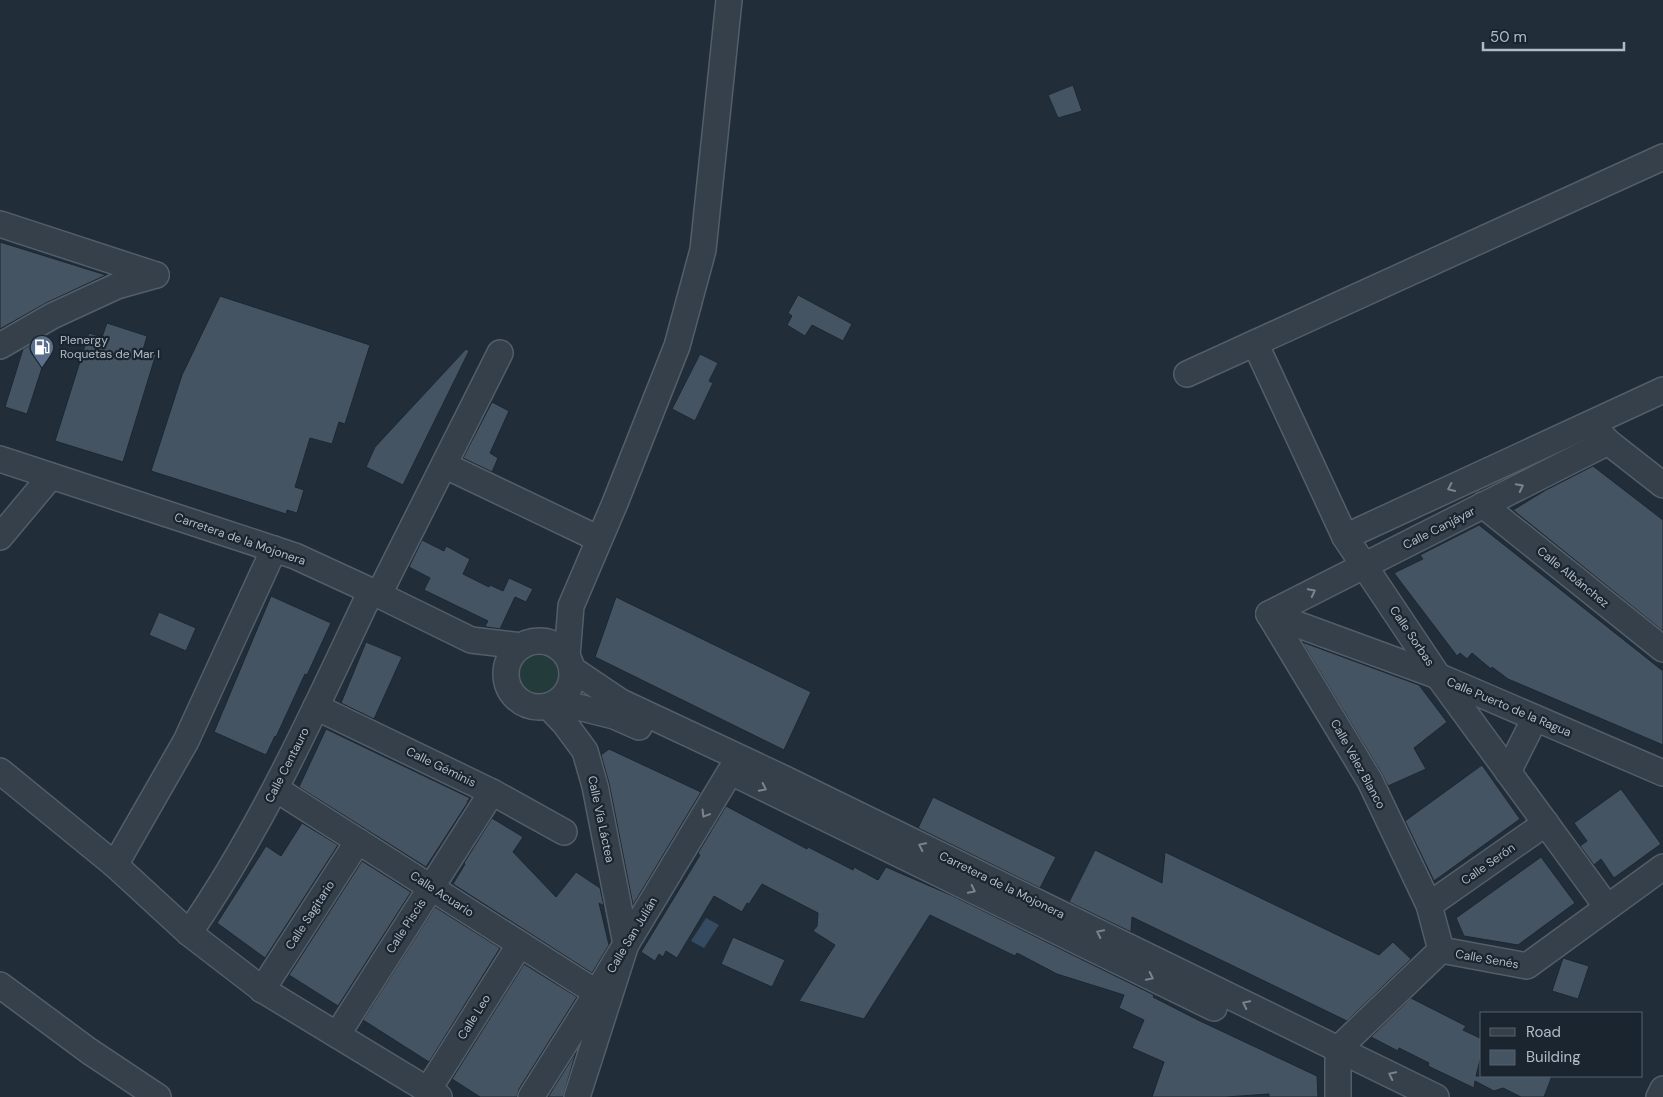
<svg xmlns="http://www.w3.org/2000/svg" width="1663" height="1097" viewBox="0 0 1663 1097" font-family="'DM Sans',sans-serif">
	<rect width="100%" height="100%" fill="#212e3a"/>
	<circle fill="#233b3b" cx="538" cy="673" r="23"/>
	<path fill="#344b62" d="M706,918L719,925L704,948L691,941Z"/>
	<g fill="#445462" stroke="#1c2731">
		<path d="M1073,85L1082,111L1058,118L1048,95Z"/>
		<path d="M0,242L106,275L46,303L0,329Z"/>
		<path d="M798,295L852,324L843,341L812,325L805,336L787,325L792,316L788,313Z"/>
		<path d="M220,296L370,345L345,424L339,422L332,444L310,438L295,487L304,490L297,513L287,510L286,514L151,471L182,375Z"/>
		<path d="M107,323L147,336L143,350L156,354L123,462L55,441L89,333L102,337Z"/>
		<path d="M46,336L50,343L27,414L5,407L23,349Z"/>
		<path d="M466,349L469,351L403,485L366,467L375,447Z"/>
		<path d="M700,354L718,363L709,381L713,383L695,421L672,409Z"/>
		<path d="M492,402L509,411L490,453L498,458L492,472L463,458Z"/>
		<path d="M1593,466L1663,520V631L1513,510L1546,490Z"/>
		<path d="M1479,525L1663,671V745L1508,679L1492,667L1491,669L1472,653L1467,659L1460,653L1457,656L1394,573L1423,559L1420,555Z"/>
		<path d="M422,540L444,551L446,546L470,559L463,574L489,587L490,585L503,591L509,578L533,589L526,602L515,597L500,629L487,627L485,626L488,621L424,590L430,578L409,567Z"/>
		<path d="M271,596L331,623L307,675L305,674L276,737L275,736L266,755L214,732Z"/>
		<path d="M616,597L811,692L784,750L595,657Z"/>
		<path d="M159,612L196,628L186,651L149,635Z"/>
		<path d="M366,642L402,657L374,719L341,703Z"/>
		<path d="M1302,642L1419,685L1447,722L1414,748L1426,769L1388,786L1382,774Z"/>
		<path d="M326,729L470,798L467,802H468L426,867L299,787Z"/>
		<path d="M609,749L701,792L633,905L609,783L601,755Z"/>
		<path d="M1482,765L1520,819L1434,881L1405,821Z"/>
		<path d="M1621,789L1661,844L1614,878L1601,859L1594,865L1580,846L1587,841L1574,823Z"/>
		<path d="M933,797L1056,857L1040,888L918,828Z"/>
		<path d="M726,806L807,849L808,847L853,870L854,867L878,880L886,867L953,896L1154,995L1153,997L1198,1020L1317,1076L1318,1097H1269V1094L1226,1097H1152L1164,1062L1132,1048L1144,1020L1119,1008L1124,995L1057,974L1017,953L1015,956L930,915L864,1019L799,1001L835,945L813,931L817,926L818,913L762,884L749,904L747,903L742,912L714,896L677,958L666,951L663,957L659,954L655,961L641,952L700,855L698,853Z"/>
		<path d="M492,818L523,837L513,852L556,897L576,872L600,888L604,906L599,903L609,945L592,973L453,884L465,864L464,863Z"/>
		<path d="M302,823L338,845L265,958L217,923L266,846L281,856Z"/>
		<path d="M1095,850L1162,883L1165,852L1379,955L1393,942L1411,959L1347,1021L1132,917L1131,932L1069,902Z"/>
		<path d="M1541,857L1575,903L1518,945L1464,936L1456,918Z"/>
		<path d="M362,861L411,892L338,1006L289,975Z"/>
		<path d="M435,907L500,948L429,1062L363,1020Z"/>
		<path d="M733,937L785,960L772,987L721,964Z"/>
		<path d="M1563,958L1589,966L1578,999L1552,991Z"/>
		<path d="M524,964L577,997L519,1089L517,1097H480L452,1079Z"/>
		<path d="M1411,998L1466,1026L1463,1030L1482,1039V1052L1476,1076H1552L1544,1097H1521L1503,1088L1494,1091L1475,1081L1474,1088L1428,1066L1429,1063L1399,1048L1398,1051L1371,1037Z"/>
		<path d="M576,1052L563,1097H548Z"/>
	</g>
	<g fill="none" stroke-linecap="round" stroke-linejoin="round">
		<g stroke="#535e68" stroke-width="28">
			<g id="minor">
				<path d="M0,224L156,275"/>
				<path d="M1255,343L1345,537L1438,676L1607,907"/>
				<path d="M0,346L52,316L117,286L156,275"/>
				<path d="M1187,374L1663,157"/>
				<path d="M1597,430L1608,442L1663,485"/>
				<path d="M0,459L295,556L371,591L471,640L522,646"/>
				<path d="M444,465L599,539"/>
				<path d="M1483,505L1663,649"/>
				<path d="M0,537L51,476"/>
				<path d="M1345,537L1663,390"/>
				<path d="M379,594L500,353"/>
				<path d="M1269,614L1438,676L1663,773"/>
				<path d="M1269,614L1608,442"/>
				<path d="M1269,614L1370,781L1429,905L1441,950"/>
				<circle cx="539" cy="674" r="33"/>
				<path d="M567,656L571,606L615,503L677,346L703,250L729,0"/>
				<path d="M572,669L621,702L783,778L1436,1097"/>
				<path d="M558,702L614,716L639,727"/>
				<path d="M548,706L565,724L585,751L595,786L626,944L577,1097"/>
				<path d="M316,707L492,792L564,832"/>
				<path d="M0,771L115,865L189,933L263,990L439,1097"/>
				<path d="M731,772L1214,1008"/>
				<path d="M1508,772L1535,718"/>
				<path d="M276,789L608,1000"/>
				<path d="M115,865L186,741L274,549"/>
				<path d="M1429,905L1546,823"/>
				<path d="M189,933C263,826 316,707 371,591"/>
				<path d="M1441,950L1527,966L1663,867"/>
				<path d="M0,985L89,1051L158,1097"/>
				<path d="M262,990L358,841"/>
				<path d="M337,1035L492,792"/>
				<path d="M428,1090L520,944"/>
				<path d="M531,1097L596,994L730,772"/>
				<path d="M1338,1097V1049L1441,950"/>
				<path d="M1659,1097L1663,1089"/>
			</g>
		</g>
		<use href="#minor" stroke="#35404b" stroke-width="25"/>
	</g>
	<defs><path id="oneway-chevron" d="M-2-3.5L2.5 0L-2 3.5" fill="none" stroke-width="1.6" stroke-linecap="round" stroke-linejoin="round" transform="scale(1.25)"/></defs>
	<g stroke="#79848f">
		<use href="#oneway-chevron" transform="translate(1520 487) rotate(-27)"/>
		<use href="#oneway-chevron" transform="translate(1451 488) rotate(155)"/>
		<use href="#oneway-chevron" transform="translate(1312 592) rotate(-27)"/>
		<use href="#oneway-chevron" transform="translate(763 788) rotate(26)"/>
		<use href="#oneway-chevron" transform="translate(705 814) rotate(121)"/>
		<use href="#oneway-chevron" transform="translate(922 846) rotate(-154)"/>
		<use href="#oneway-chevron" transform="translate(972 890) rotate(26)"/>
		<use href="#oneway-chevron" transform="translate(1100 933) rotate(-154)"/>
		<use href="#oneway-chevron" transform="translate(1150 977) rotate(26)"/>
		<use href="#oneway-chevron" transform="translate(1246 1004) rotate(-154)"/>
		<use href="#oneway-chevron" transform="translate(1392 1075) rotate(-154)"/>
	</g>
	<defs>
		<g id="fuel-pin" transform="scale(1.25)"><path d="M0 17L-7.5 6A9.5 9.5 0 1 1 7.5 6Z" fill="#5c6f8a" stroke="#1a252f"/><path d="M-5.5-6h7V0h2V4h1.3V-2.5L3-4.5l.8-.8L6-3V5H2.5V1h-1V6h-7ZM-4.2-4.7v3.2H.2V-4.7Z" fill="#fff"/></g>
	</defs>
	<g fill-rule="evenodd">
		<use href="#fuel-pin" x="42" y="347"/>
	</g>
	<g text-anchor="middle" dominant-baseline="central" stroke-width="4.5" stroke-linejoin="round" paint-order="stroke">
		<g font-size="12" fill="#b0bbc7" stroke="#1a252f" text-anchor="start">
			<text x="60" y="340">Plenergy<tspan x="60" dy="14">Roquetas de Mar I</tspan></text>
		</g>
		<g font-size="12" fill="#b0bbc7" stroke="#1a252f">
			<text transform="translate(1439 528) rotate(-27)">Calle Canjáyar</text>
			<text transform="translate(240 539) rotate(19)">Carretera de la Mojonera</text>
			<text transform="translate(1573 577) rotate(39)">Calle Albánchez</text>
			<text transform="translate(1412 636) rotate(56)">Calle Sorbas</text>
			<text transform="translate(1509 707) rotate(23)">Calle Puerto de la Ragua</text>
			<text transform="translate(1358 764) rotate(61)">Calle Vélez Blanco</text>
			<text transform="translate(287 765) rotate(-63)">Calle Centauro</text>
			<text transform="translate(441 767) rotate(26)">Calle Géminis</text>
			<text transform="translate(601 819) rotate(78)">Calle Vía Láctea</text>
			<text transform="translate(1488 864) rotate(-35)">Calle Serón</text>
			<text transform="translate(1002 885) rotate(26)">Carretera de la Mojonera</text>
			<text transform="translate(442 894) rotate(33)">Calle Acuario</text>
			<text transform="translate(310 915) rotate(-57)">Calle Sagitario</text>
			<text transform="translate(406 926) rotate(-57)">Calle Piscis</text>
			<text transform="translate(632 935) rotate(-59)">Calle San Julián</text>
			<text transform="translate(1487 959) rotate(10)">Calle Senés</text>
			<text transform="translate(474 1017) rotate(-58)">Calle Leo</text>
		</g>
	</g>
	<rect x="1480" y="1012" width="162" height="65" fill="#1a252f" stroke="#56616c"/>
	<rect x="1490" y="1028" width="25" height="8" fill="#35404b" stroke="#56616c"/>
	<text x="1526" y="1037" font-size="15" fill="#b0bbc7">Road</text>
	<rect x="1490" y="1050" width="25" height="15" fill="#445462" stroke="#56616c"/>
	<text x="1526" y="1062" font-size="15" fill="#b0bbc7">Building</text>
	<path d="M1483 42v8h141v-8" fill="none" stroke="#b0bbc7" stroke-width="2.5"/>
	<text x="1490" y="42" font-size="15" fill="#b0bbc7" stroke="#1a252f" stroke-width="4" paint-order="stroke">50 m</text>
</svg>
